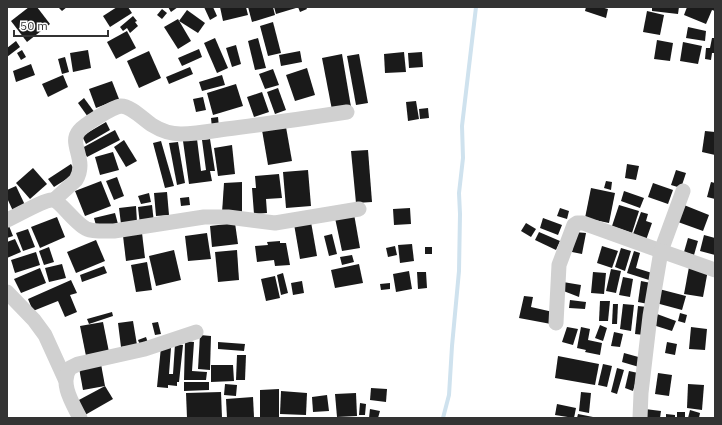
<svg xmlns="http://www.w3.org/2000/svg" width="722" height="425" viewBox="0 0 722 425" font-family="'IBM Plex Sans',sans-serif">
	<rect width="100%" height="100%" fill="#fff"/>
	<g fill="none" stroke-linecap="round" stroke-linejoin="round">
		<path stroke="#cfe2ee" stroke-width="4" d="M443,418L449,395L452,346L459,271L460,214L459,193L463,158L462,126L476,7"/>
	</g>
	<g fill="#1a1a1a">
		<path d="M29,7H37L50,24L27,42L11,21Z"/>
		<path d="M58,7H67L62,11Z"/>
		<path d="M117,7H128L132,13L110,27L103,16Z"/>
		<path d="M168,7H178L171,12Z"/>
		<path d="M204,7H213L217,16L210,20Z"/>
		<path d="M220,7H246L248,15L223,21Z"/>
		<path d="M248,7H273L275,15L252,22Z"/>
		<path d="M274,7H295L296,8L276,14Z"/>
		<path d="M298,7H306L307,9L300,12Z"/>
		<path d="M586,7H601L608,9L606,18L585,11Z"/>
		<path d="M652,7H679L678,14L652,11Z"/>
		<path d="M687,7H715V11L712,10L706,24L684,15Z"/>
		<path d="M162,9L167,13L162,19L157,15Z"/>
		<path d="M187,10L205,23L198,33L179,21Z"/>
		<path d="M647,11L664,15L660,35L643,32Z"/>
		<path d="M133,16L137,21L135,22L138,26L130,33L127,28L123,31L120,27Z"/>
		<path d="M178,19L191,41L178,49L164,27Z"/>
		<path d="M273,22L281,53L268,56L260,26Z"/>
		<path d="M688,27L706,31L705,41L686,38Z"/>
		<path d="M127,31L136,48L116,59L107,42Z"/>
		<path d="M215,38L228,68L217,73L204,43Z"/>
		<path d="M258,38L266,68L255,70L248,41Z"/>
		<path d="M712,38H715V53H712L711,60L705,59L706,48H710Z"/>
		<path d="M657,40L673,43L670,61L654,59Z"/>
		<path d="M16,41L20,47L7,57V48Z"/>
		<path d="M683,42L702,46L698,64L680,61Z"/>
		<path d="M236,45L241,64L232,67L226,48Z"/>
		<path d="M199,49L202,57L182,66L178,58Z"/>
		<path d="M22,50L26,57L21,60L17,53Z"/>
		<path d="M88,50L91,68L73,72L70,53Z"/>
		<path d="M149,51L161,78L139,88L127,61Z"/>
		<path d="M300,51L302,62L281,66L279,55Z"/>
		<path d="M404,52L406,72L385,73L384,54Z"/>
		<path d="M422,52L423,67L409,68L408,53Z"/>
		<path d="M342,54L351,107L332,110L322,58Z"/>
		<path d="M359,54L368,103L356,105L347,56Z"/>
		<path d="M65,57L69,72L62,74L58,59Z"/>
		<path d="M31,64L35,75L16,82L13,71Z"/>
		<path d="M190,67L193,74L169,84L166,77Z"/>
		<path d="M307,68L315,95L295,101L286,75Z"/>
		<path d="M273,69L279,85L265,89L259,74Z"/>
		<path d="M63,75L68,87L48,97L42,84Z"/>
		<path d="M222,75L225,85L202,91L199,82Z"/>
		<path d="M112,81L119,99L96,108L89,89Z"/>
		<path d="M236,84L243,106L213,115L207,93Z"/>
		<path d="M278,88L286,110L275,114L267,92Z"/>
		<path d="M262,92L269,112L254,117L247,97Z"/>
		<path d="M203,97L206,110L196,112L193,99Z"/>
		<path d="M84,98L95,113L88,117L78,103Z"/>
		<path d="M416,101L419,119L408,121L406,102Z"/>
		<path d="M428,108L429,118L420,119L419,109Z"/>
		<path d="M218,117L219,127L212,128L211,118Z"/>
		<path d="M106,122L110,130L86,144L82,136Z"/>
		<path d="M286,127L292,161L268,165L262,130Z"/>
		<path d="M115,130L120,140L87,157L82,148Z"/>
		<path d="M705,131L715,132V155L702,152Z"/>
		<path d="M197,139L201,171L206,170L202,140L210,139L215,171H210L212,181L189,184L183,141Z"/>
		<path d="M124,140L137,161L126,167L114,147Z"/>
		<path d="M161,141L174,186L165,188L153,143Z"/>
		<path d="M178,142L185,183L177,185L169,143Z"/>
		<path d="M232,145L235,174L218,176L214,148Z"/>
		<path d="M368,150L372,202L356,203L351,151Z"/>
		<path d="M113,152L119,170L100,175L95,157Z"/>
		<path d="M71,164L76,173L54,187L48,179Z"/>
		<path d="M627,164L639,166L636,180L625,178Z"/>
		<path d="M33,168L47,184L30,199L16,183Z"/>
		<path d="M308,170L311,206L286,208L283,172Z"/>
		<path d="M676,170L686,173L681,188L671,185Z"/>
		<path d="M279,174L282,198L266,199L267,213L254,214L252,188H256L255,176Z"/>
		<path d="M117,177L124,196L114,200L106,181Z"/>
		<path d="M101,181L111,206L85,216L75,191Z"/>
		<path d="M606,181L612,182L611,190L604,188Z"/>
		<path d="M242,182V214L222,213L224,183Z"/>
		<path d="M711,182L715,183V199L707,197Z"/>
		<path d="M653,183L673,190L668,204L648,197Z"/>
		<path d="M16,186L25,205L13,211L7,198V190Z"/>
		<path d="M591,188L615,193L609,223L585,218Z"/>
		<path d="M624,191L644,198L640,208L621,201Z"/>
		<path d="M167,192L169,215L156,216L154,193Z"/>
		<path d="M149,193L151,202L141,204L138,196Z"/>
		<path d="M189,197L190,205L181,206L180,198Z"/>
		<path d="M152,205L154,223L140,225L138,207Z"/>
		<path d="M619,205L639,211L632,233L612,226Z"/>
		<path d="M684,205L709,215L703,231L678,222Z"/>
		<path d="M136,206L137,222L121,224L119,208Z"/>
		<path d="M410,208L411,224L394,225L393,209Z"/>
		<path d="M560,208L569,211L567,219L557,216Z"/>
		<path d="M641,212L648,214L646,221L652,223L645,243L633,234Z"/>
		<path d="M115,213L118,224L97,229L94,218Z"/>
		<path d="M354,214L360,248L342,251L335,218Z"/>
		<path d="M57,217L65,237L40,248L31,227Z"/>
		<path d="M543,218L562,225L558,235L540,228Z"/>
		<path d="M311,222L317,256L300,259L294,224Z"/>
		<path d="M235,223L238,244L212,247L210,226Z"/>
		<path d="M526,223L536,229L531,237L521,231Z"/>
		<path d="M9,226L13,236L7,238V227Z"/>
		<path d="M28,229L35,247L23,251L16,233Z"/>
		<path d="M539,232L560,241L556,250L535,240Z"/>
		<path d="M575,232L586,233L582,254L572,252Z"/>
		<path d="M142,233L145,258L126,261L123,236Z"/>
		<path d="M207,233L211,259L188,261L185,236Z"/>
		<path d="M332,234L337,254L329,256L324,236Z"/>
		<path d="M704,235L715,238V255L700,251Z"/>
		<path d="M688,238L698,241L694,255L684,252Z"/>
		<path d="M15,239L21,252L7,258V242Z"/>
		<path d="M96,240L105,261L76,273L67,252Z"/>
		<path d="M280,241V243H286L290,265L275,266L274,260L257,262L255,246L268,245L267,242Z"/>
		<path d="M412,244L414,261L400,263L398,245Z"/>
		<path d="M395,246L397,255L388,257L386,248Z"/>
		<path d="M602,246L618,251L612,268L597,263Z"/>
		<path d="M49,247L54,262L44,265L39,251Z"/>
		<rect x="425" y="247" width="7" height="7"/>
		<path d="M621,248L631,251L625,271L615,267Z"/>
		<path d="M174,250L181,280L156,286L149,256Z"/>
		<path d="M237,250L239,280L218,282L215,252Z"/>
		<path d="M634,251L640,253L636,268L652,273L649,280L627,273Z"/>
		<path d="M36,252L40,265L15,273L11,260Z"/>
		<path d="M352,255L354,262L342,265L340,257Z"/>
		<path d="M147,262L152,290L136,292L131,265Z"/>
		<path d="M62,264L66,278L49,282L45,268Z"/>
		<path d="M359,264L363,283L335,288L331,270Z"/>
		<path d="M104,266L107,273L82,282L80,275Z"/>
		<path d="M689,267L708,270L703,297L684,294Z"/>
		<path d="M40,268L46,283L21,293L14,279Z"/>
		<path d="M611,269L621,271L616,293L606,291Z"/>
		<path d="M409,271L412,289L396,292L393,274Z"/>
		<path d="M417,272H426L427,288L418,289Z"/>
		<path d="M593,272L606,273L604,294L591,293Z"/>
		<path d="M283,273L288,293L281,295L277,275Z"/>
		<path d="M275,276L280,298L266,301L261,279Z"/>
		<path d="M623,277L633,279L630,297L619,295Z"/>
		<path d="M71,280L77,293L70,295L77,312L65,317L58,301L33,311L28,299Z"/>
		<path d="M302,281L304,293L293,295L291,283Z"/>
		<path d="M641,281L651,283L648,304L638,302Z"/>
		<path d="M563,282L581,285L579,297L561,290Z"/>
		<path d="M390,283V289L381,290L380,284Z"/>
		<path d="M659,289L686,296L682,310L656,303Z"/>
		<path d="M524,296L533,297L531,307L553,312L551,324L519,318Z"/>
		<path d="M570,300L586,302L585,309L569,308Z"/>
		<path d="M600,301H610L608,321H599Z"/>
		<path d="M613,304H618L617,324H612Z"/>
		<path d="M623,304L634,305L631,331L620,329Z"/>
		<path d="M638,306L647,307L644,335L635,334Z"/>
		<path d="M112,312L113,316L89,324L87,319Z"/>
		<path d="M680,313L687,315L685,323L678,321Z"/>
		<path d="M657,314L676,321L672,331L653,325Z"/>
		<path d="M133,321L137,345L121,347L118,323Z"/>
		<path d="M103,322L109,352L86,356L80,326Z"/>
		<path d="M158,322L161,334L155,335L152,323Z"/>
		<path d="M600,325L607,328L603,341L595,338Z"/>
		<path d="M567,327L578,329L573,345L562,342Z"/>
		<path d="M581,327L590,329L588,340L602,343L600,355L585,352L586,350L577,348Z"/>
		<path d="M691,327L707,329L705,350L689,349Z"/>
		<path d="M614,332L623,334L620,347L611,346Z"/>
		<path d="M200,335L211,336L210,370L198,369Z"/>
		<path d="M146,337L148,343L140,345L138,340Z"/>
		<path d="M185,341L194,342L192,371L207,372L206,380H184Z"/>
		<path d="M218,342L245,344L244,351L218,349Z"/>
		<path d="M667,342L677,344L675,355L665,353Z"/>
		<path d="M175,344L183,345L179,382H177V386L168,385V388L157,387L161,347L171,348L169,374H173Z"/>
		<path d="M624,353L642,358L639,367L622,362Z"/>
		<path d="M237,355H246L245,380H236Z"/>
		<path d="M558,356L599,364L595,385L555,378Z"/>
		<path d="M101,364L105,386L83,390L79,368Z"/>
		<path d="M603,364L612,366L607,387L598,385Z"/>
		<path d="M211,365H233L234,381L211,382Z"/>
		<path d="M617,368L624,370L617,394L611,392Z"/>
		<path d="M629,371L638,373L633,391L625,388Z"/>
		<path d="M658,373L672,375L669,396L655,394Z"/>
		<path d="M184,382H209V390L184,391Z"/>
		<path d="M225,384L237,385L236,396L224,395Z"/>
		<path d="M688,384L704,385L702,410L687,408Z"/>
		<path d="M105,386L113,399L85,415L77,401Z"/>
		<path d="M371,388L387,389L386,402L370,400Z"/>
		<path d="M279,389V418H260V390Z"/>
		<path d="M281,391L307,393L306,415L280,414Z"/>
		<path d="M221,392L222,418H187L186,393Z"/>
		<path d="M581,392L591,393L589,413L579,411Z"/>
		<path d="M356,393L357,416L337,417L335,394Z"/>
		<path d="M327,395L329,411L313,412L312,397Z"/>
		<path d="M253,397L254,417L227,418L226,399Z"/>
		<path d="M360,403L366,404L365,415H359Z"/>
		<path d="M557,404L576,408L574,418L555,415Z"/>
		<path d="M370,409L380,411L378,418H369Z"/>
		<path d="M645,409L661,411L660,418H643Z"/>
		<path d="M690,410L700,413L699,418H688Z"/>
		<rect x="677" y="412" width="8" height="6"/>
		<path d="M578,414L593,417V418H577Z"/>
		<path d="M666,414L675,415V418H666Z"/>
	</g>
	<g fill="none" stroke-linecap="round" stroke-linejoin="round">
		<g stroke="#d0d0d0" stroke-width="15">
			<path d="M54,200L76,180C88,160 68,144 79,131C85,124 113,107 121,106C131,106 144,120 152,125C160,130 171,134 181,134C196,134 212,131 226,129C267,124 307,118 347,112"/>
			<path d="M7,220C17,216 43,200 52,200C60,200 76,225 87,229C94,232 106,231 114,231L204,217H228L275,223L359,209"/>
			<path d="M7,292L34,320L45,335L65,379"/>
			<path d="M556,323L559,265L574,225L577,223H583L661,251L683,191"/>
			<path d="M80,418C73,404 59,383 70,368L78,364L145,349L196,332"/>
			<path d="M640,418L641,393L650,316L661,251L715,270"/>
		</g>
	</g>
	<rect width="722" height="425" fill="none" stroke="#333333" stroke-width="16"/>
	<path d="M14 30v6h94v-6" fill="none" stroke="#333333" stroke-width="2"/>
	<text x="20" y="30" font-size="12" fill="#333333" stroke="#ffffff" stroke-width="3" paint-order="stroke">50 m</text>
</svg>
